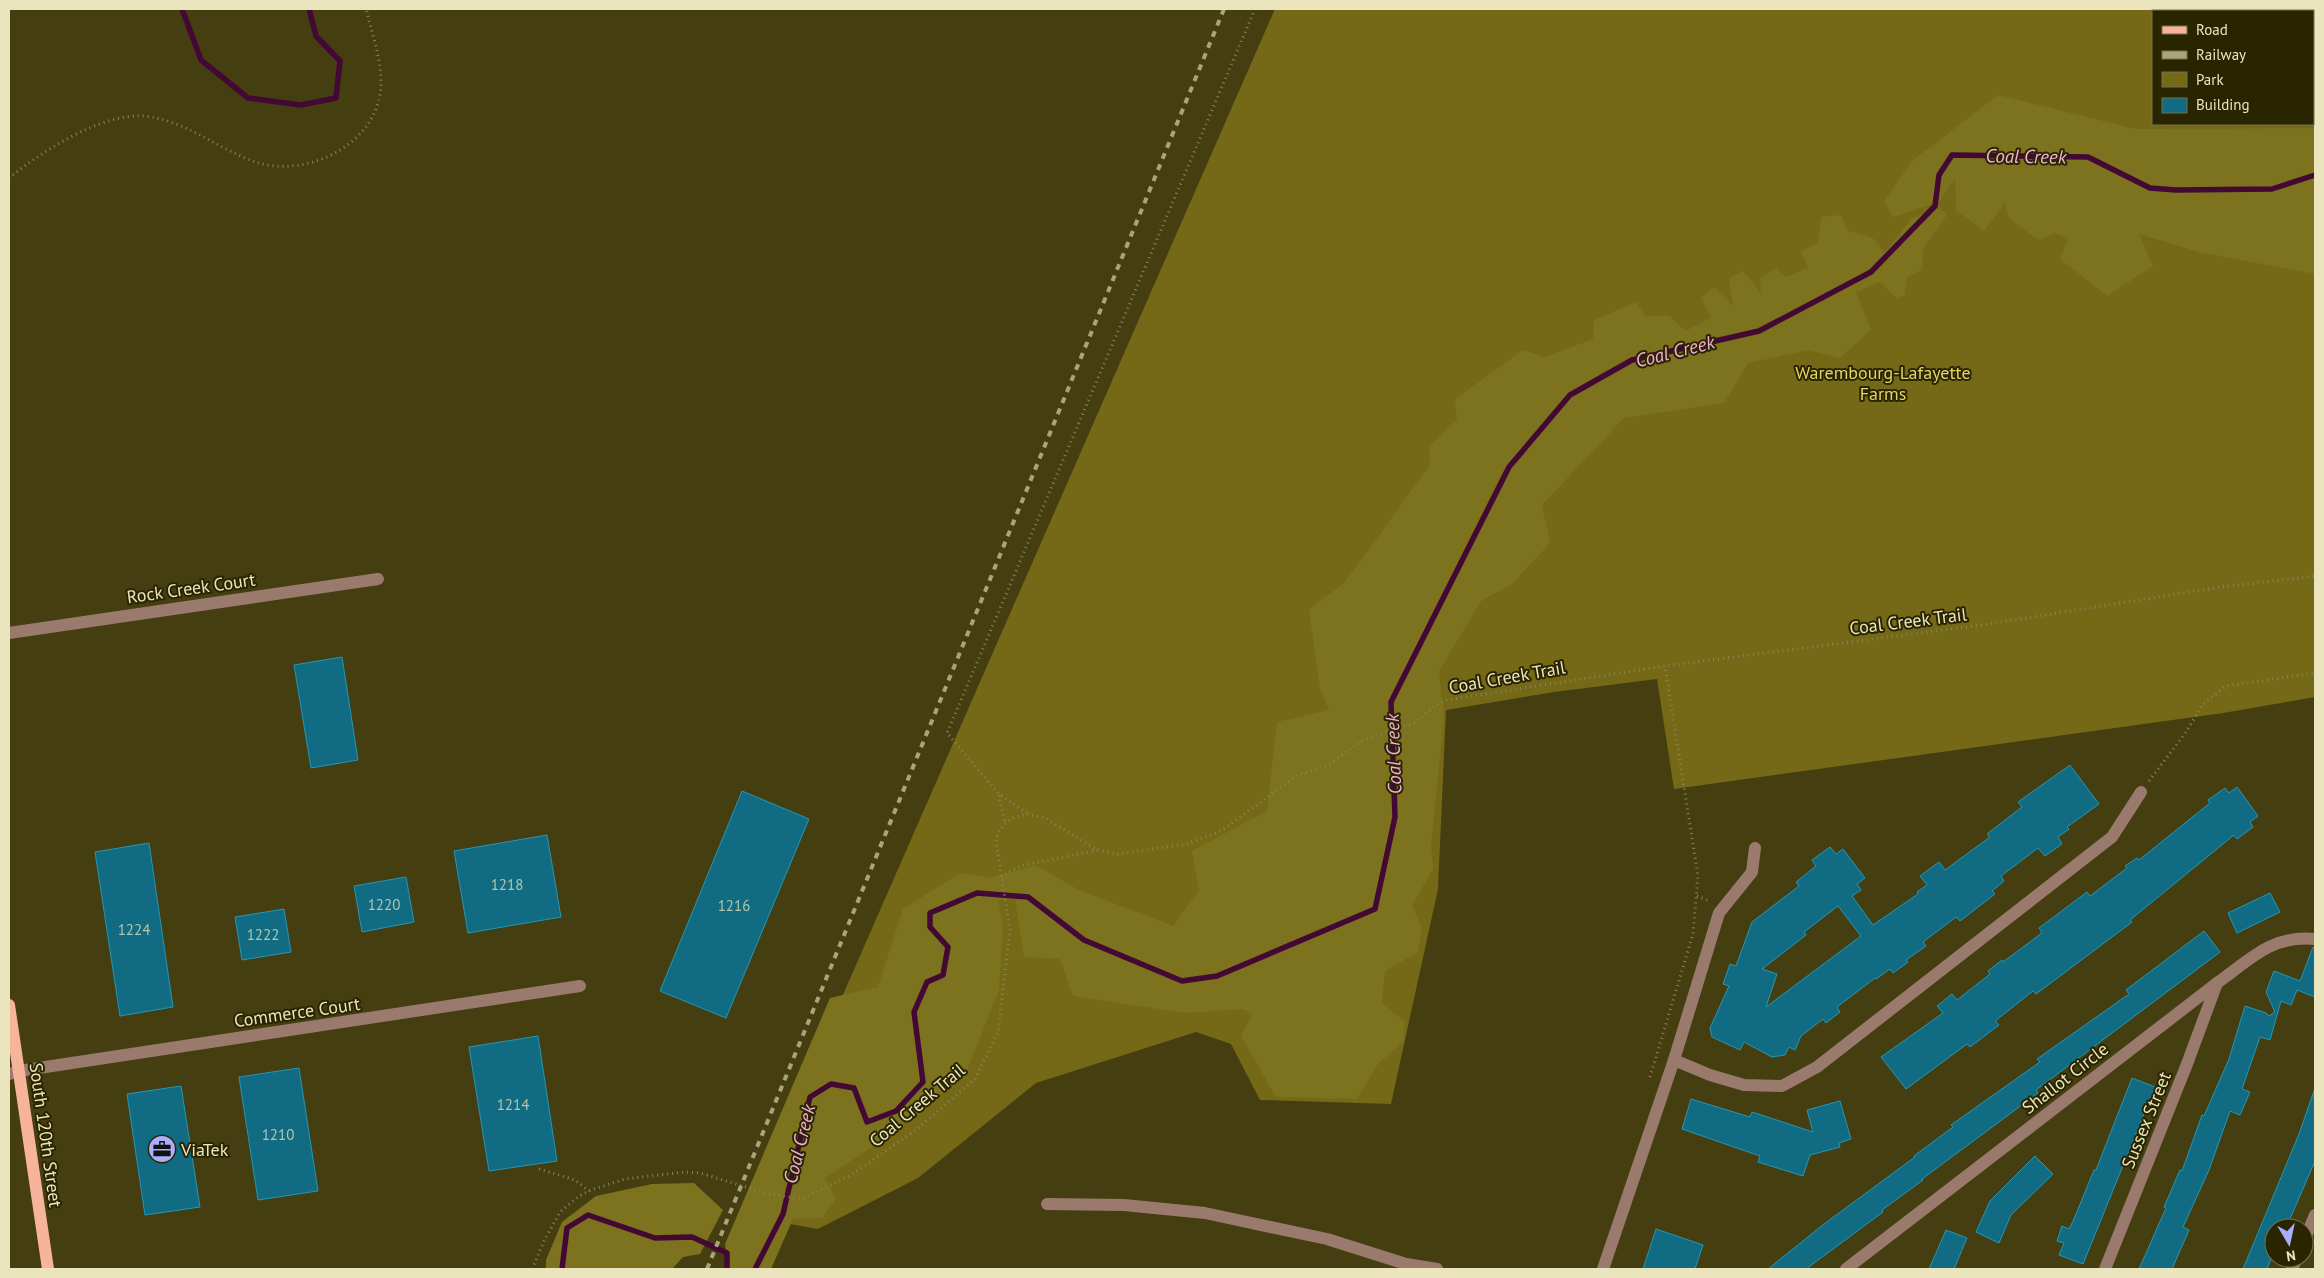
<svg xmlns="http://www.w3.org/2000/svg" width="2324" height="1278" viewBox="0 0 2324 1278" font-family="'PT Sans',sans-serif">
	<rect width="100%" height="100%" fill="#453e11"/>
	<path fill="#756917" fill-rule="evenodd" d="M1275,9H2315V697L2223,713L1674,789L1657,679L1554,692L1446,710L1438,889L1391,1104L1260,1100L1231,1044L1196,1032L1036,1083L918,1178L818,1229L751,1217L792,1111ZM2153,11H2313V124H2153Z"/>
	<g fill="#7d721e">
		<path d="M1998,95L2135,129L2315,128V274L2199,252L2139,234L2153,266L2107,296L2060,259L2068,238L2054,233L2039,240L2009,219L2005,203L1984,231L1956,210L1955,178L1939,202L1893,217L1884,201L1912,161Z"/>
		<path d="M1940,208L1947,215L1923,249L1922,270L1907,277L1905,295L1898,299L1879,282L1856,292L1871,330L1840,358L1809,350L1748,363L1724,403L1624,418L1542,505L1550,543L1511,585L1482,600L1439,671L1444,717L1431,846L1433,869L1412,905L1422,928L1418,952L1385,971L1382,1003L1405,1022L1403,1042L1378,1064L1357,1099L1276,1097L1241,1036L1252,1015L1244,1009L1185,1013L1073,996L1060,959L1024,957L1015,899L998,900L1003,925L999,990L965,1075L875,1145L825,1178L836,1199L822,1218L793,1219L771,1269H729L725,1244L830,998L878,987L903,909L960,873L990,878L1035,865L1079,890L1173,926L1199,891L1192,851L1267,811L1277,722L1329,710L1320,689L1309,610L1345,582L1430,465L1429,446L1457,420L1455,399L1523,350L1545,357L1593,339L1594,320L1636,302L1645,316H1669L1686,331L1711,317L1701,298L1714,287L1733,306L1729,278L1743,271L1761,293L1760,278L1776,268L1786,277L1808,268L1801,251L1818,243L1821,217L1841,215L1848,231L1873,238L1884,253L1912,218Z"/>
		<path d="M694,1183L723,1210L700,1254L683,1257L672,1269H546V1260L562,1222L596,1196L652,1184Z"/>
	</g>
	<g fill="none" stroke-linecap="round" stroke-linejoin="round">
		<g stroke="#430834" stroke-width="5.5">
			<path d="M182,9L201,60L248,98L301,105L336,98L340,61L316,36L309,9"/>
			<path d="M562,1269L567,1228L588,1215L655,1238L692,1237L727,1253V1269"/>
			<path d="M755,1269L783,1214L810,1097L831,1084L854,1088L867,1122L896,1111L923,1082L914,1012L927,982L943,975L948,947L930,927V913L977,893L1028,897L1084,940L1182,981L1217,976L1375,909L1395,817L1391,702L1509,467L1570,395L1632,360L1759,331L1871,272L1935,206L1939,175L1952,155L2088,157L2150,188L2176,190L2272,189L2315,175"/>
		</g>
	</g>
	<g fill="#116b82" stroke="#2497b6" fill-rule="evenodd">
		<path d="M342,657L358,760L311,768L294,665Z"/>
		<path d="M2070,765L2099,804L2067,827L2069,829L2058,837L2062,844L2045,856L2038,848L2001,876L2004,881L1992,891L1995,894L1960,921L1956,917L1923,942L1926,946L1906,960L1908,962L1893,973L1890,969L1876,979L1875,978L1837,1007L1840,1012L1826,1023L1823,1019L1801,1036L1795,1050L1789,1047L1785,1055L1772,1057L1744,1042L1740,1050L1712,1037L1710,1028L1729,986L1723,984L1730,964L1736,966L1752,922L1799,886L1796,882L1816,866L1812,860L1830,847L1836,854L1843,849L1865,878L1857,884L1861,890L1852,896L1873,925L1918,894L1917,892L1927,885L1920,876L1939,862L1945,870L1990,837L1987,834L2022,807L2018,802ZM1838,906L1861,936L1766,1007L1777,974L1762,969L1806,935L1804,932Z"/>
		<path d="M2237,787L2258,816L2250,822L2253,827L2237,839L2234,835L2130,920L2132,922L2036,994L2033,991L1995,1021L1999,1025L1970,1047L1967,1044L1906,1089L1881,1057L1943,1013L1937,1006L1952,994L1957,1000L1990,974L1988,971L2002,960L2003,962L2042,933L2039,928L2087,892L2090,896L2127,868L2125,866L2137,858L2139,860L2210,803L2208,800L2225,788L2229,793Z"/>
		<path d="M742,791L809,819L726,1018L660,991Z"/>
		<path d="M547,835L561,917L468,933L454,851Z"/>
		<path d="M149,843L173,1007L120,1016L95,852Z"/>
		<path d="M406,877L414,922L362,932L354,886Z"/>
		<path d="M2270,893L2280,912L2237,933L2228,913Z"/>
		<path d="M284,909L291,952L242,960L235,917Z"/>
		<path d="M2204,931L2220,952L2036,1090L2038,1093L1922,1179L1923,1180L1882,1210L1883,1212L1806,1269H1768L1824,1224L1915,1157L1914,1156L1953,1127L1951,1125L2040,1062L2037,1059L2129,994L2126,990Z"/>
		<path d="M2313,947H2315V997L2297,990L2291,1005L2281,1001L2270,1040L2260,1037L2242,1089L2250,1092L2240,1115L2230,1111L2209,1170L2183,1227L2189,1230L2172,1269H2139L2166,1208L2164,1207L2180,1170L2182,1171L2202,1115L2204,1116L2229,1059L2245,1006L2266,1013L2269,1016L2275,1012L2266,992L2274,971L2300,981Z"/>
		<path d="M538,1036L557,1161L489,1171L469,1047Z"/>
		<path d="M299,1068L318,1191L258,1200L239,1077Z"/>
		<path d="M2132,1078L2155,1087L2083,1264L2059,1255L2064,1243L2057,1241L2062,1226L2069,1229L2074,1219L2094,1170H2096Z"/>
		<path d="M181,1086L200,1207L145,1215L127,1094Z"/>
		<path d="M2314,1091L2315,1161L2286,1228H2274V1251L2267,1269H2243L2299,1134Z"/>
		<path d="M1691,1099L1750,1117L1752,1112L1813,1132L1807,1110L1840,1101L1851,1139L1839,1143L1840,1147L1810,1155L1803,1176L1758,1162L1760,1156L1682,1129Z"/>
		<path d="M2035,1156L2053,1174L2011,1215L1999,1243L1976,1232L1990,1201Z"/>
		<path d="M1656,1229L1703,1245L1695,1269H1643Z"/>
		<path d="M1946,1230L1967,1238L1954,1269H1929Z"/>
	</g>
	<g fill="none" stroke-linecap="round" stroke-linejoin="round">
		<g stroke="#8a8459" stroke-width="3" stroke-dasharray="1 4" stroke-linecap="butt">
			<path d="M9,178C41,152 101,113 144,116C186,120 220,151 259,163C311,178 381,141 381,83C381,58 372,33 366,9"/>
			<path d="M2149,781L2186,732L2203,704L2226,686L2315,673"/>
			<path d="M999,795L1005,824"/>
			<path d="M1027,813L999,794L947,733L1255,9"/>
			<path d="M1001,877L1020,866L1097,850"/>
			<path d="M1697,896L1710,901"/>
			<path d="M1650,1077L1693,934L1698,876L1665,666"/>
			<path d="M539,1169L575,1180L589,1191"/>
			<path d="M532,1269L544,1241L560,1212L579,1196L591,1190L625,1179L684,1172L700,1173L769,1194L802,1199L853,1174L917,1129L975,1079L998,1032L1010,930L996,842L998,833L1005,824L1014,817L1027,814L1045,818L1097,850L1118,854L1187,844L1221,831L1298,775L1328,765L1363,740L1416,722L1434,706L1447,700L1665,666L1982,625L2221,587L2315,576"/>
		</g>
		<g stroke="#9b7a6e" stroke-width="12">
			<path d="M9,633L378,579"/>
			<path d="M1674,1060L1710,1075L1744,1085L1782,1086L1817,1067L2112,837L2141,792"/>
			<path d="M9,1074L19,1071L580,986"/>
			<path d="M1047,1204L1124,1205L1205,1213L1327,1239L1406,1264"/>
			<path d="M2304,1241L2315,1215"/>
			<path d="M1405,1269L1406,1264L1437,1269"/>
			<path d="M1603,1269L1674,1060L1719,913L1752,872L1755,848"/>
			<path d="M1846,1269L2217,983C2251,959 2271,935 2315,939"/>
			<path d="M2105,1269L2187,1064L2217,983"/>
			<path d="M2292,1269L2297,1258"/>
		</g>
		<path stroke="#f7b49b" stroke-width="12" d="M9,1005L48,1269"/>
		<path stroke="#aba47a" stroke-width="4" stroke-dasharray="6 6" stroke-linecap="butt" d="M707,1269L1224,9"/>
	</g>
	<defs>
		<g id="office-disc" transform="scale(1.4375)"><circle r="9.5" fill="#abaffb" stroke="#2a2501"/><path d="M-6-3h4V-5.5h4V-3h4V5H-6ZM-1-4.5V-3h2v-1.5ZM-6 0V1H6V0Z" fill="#111"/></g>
	</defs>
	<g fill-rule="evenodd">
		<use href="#office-disc" x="162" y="1149"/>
	</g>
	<g text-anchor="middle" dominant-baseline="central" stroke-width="4" stroke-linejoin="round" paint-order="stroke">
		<g font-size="15" fill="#b4c6ae">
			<text x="507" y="884">1218</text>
			<text x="384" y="904">1220</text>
			<text x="734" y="905">1216</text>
			<text x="134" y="929">1224</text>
			<text x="263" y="934">1222</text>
			<text x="513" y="1104">1214</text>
			<text x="278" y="1134">1210</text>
		</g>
		<g font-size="18" fill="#e4d466" stroke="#2a2501">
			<text x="1883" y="372">Warembourg-Lafayette<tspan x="1883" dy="21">Farms</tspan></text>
		</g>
		<g font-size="18" fill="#ebe5bd" stroke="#2a2501">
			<text transform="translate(191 588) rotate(-8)">Rock Creek Court</text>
			<text transform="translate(1908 621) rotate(-7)">Coal Creek Trail</text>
			<text transform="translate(1507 677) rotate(-10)">Coal Creek Trail</text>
			<text transform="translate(297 1012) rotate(-8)">Commerce Court</text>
			<text transform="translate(2065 1078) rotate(-38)">Shallot Circle</text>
			<text transform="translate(917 1105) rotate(-40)">Coal Creek Trail</text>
			<text transform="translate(2146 1120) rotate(-68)">Sussex Street</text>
			<text transform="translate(46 1135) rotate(82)">South 120th Street</text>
		</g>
		<g font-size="18" fill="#ebe5bd" stroke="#2a2501" text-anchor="start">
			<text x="181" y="1149">ViaTek</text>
		</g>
		<g font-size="19" font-style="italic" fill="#f7addc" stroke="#2a2501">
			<text transform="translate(2026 156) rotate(1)">Coal Creek</text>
			<text transform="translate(1675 351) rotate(-14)">Coal Creek</text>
			<text transform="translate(1393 754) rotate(-92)">Coal Creek</text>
			<text transform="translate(799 1144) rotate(-76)">Coal Creek</text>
		</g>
	</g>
	<rect width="2324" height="1278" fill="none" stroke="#ebe5bd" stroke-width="20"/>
	<rect x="2152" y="10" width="162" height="115" fill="#2a2501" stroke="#77724c"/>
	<rect x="2162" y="26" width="25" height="8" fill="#f7b49b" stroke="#77724c"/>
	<text x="2196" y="35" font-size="15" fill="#ebe5bd">Road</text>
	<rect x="2162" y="51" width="25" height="8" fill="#aba47a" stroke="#77724c"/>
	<text x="2196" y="60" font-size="15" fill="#ebe5bd">Railway</text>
	<rect x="2162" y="72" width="25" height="15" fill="#756917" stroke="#77724c"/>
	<text x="2196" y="85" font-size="15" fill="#ebe5bd">Park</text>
	<rect x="2162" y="98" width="25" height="15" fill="#116b82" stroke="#77724c"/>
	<text x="2196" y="110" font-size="15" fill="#ebe5bd">Building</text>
	<g transform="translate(2289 1243) rotate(171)"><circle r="24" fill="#2a2501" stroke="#77724c"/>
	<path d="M0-4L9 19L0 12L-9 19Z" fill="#abaffb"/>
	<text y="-8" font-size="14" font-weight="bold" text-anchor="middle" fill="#ebe5bd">N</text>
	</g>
</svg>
